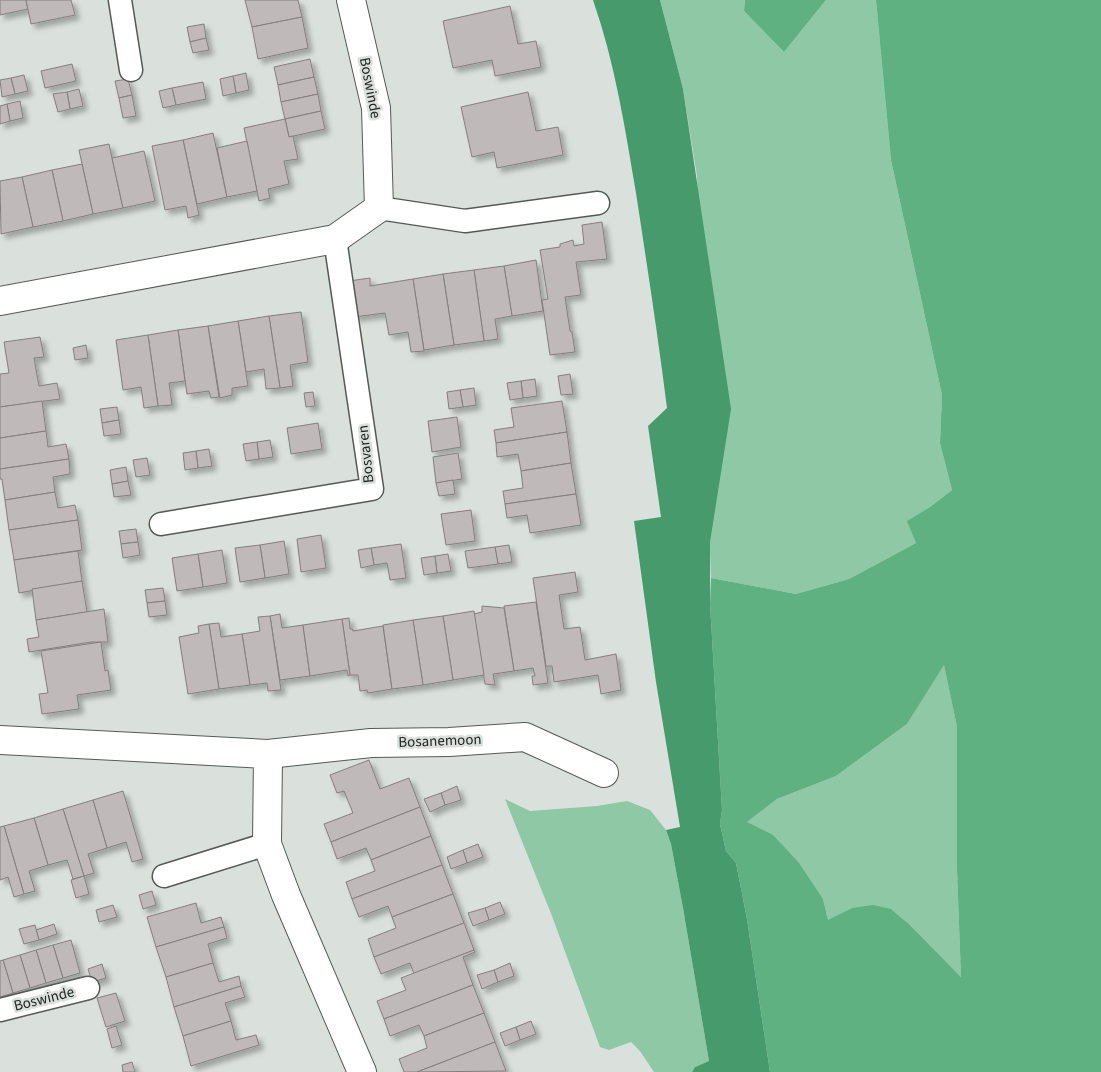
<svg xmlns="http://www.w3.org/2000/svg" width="1101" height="1072" viewBox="0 0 1101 1072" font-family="'Source Sans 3',sans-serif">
	<defs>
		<filter id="shadow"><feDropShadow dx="4.5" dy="4.5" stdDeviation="2.5" flood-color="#0004"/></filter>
	</defs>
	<rect width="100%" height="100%" fill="#dae0dc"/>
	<g fill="#8ec8a4">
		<path d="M660,0H745L744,11L784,52L826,0H876L891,160L942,395L940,443L952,490L930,507L908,521L916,543L849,579L796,594L711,578L697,176L683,89Z"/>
		<path d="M944,664L957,727V870L961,977L909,924L891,909L852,908L828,921L823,899L747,822L777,799L836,776L907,724Z"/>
		<path d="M505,799L530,811L597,806L627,801L650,810L666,830L671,844L683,908L709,1061L695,1067L692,1072H654L640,1051L631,1042L609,1050L600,1047L552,916Z"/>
	</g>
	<g fill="#5fb182" fill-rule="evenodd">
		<path d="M745,0H826L784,52L744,11Z"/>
		<path d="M876,0H1101V1072H770L747,919L736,863L726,851L720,824L722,810L710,603L711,578L796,594L849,579L916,543L907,521L930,507L952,490L940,443L942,395L891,160ZM944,665L957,727V870L961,977L909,924L891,909L873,905L852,908L828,920L823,899L799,863L773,835L747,822L777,799L836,776L907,724Z"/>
	</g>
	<path fill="#479a6c" d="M593,0H660L683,89L731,409L710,542V603L722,810L720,824L726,851L736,863L747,919L770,1072H692L695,1067L709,1061L683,908L671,844L666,830L680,827L656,682L634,521L661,517L648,426L667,408C658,336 647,265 636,193C625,128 615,63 593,0Z"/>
	<g fill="#c0b9b9" stroke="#857e7e" filter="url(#shadow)">
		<path d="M0,0H26L28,9L0,15Z"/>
		<path d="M26,0H71L75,15L31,24Z"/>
		<path d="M245,0H298L302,17L252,27Z"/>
		<path d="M510,6L518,44L536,41L541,67L495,76L492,60L453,68L443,21Z"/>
		<path d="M302,17L308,48L258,59L252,27Z"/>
		<path d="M204,24L206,38L190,42L187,27Z"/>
		<path d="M206,38L209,50L193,53L190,42Z"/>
		<path d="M310,59L314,77L278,85L274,67Z"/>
		<path d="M72,64L76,81L45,88L41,71Z"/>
		<path d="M246,73L249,90L236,93L233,76Z"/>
		<path d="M24,75L28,91L15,94L11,78Z"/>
		<path d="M233,76L236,93L223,96L220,79Z"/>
		<path d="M314,77L318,94L281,102L278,85Z"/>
		<path d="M11,78L15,94L2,97L0,80Z"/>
		<path d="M128,79L132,95L119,98L115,81Z"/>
		<path d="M203,82L206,99L176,105L172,88Z"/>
		<path d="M172,88L176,105L163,108L159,91Z"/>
		<path d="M79,89L83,106L70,109L67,92Z"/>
		<path d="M67,92L70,109L58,112L53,94Z"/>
		<path d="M528,92L536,131L558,127L563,155L497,168L494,152L472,157L461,107Z"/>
		<path d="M318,94L321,111L285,119L281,102Z"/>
		<path d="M132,95L136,116L123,118L119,98Z"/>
		<path d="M20,101L23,118L10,121L7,104Z"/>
		<path d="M7,104L10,121L0,124V106Z"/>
		<path d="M321,111L325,129L289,137L285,119Z"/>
		<path d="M285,119L289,137L293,136L298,159L284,161L289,184L268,189L270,198L259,201L244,128Z"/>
		<path d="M213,133L227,197L197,204L183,140Z"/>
		<path d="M183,140L199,215L188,218L186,206L165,210L152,146Z"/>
		<path d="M247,141L257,191L227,197L217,148Z"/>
		<path d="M109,144L123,208L93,214L79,150Z"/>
		<path d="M144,151L155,201L123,208L112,158Z"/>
		<path d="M82,164L93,214L63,221L52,170Z"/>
		<path d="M52,170L63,221L33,227L22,177Z"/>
		<path d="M22,177L33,227L1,234L0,181Z"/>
		<path d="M602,222L607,259L576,262L581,295L565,297L570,331L572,332L575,352L550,355L542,300L548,299L540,250L560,247V244L573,240L574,246L584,244L582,225Z"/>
		<path d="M536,260L543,311L512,316L504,266Z"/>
		<path d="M504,266L512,316L495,319L498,339L484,341L474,270Z"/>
		<path d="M474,270L484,341L454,345L443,274Z"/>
		<path d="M443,274L454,345L424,350L413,279Z"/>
		<path d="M370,278V286L413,279L424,351L411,352L408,332L389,335L385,313L354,317L349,281Z"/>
		<path d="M301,312L308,362L290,365L293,386L280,388L269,316Z"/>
		<path d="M269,316L280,388L266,389L264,369L246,372L238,321Z"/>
		<path d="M238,321L248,386L232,388V395L220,398L208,326Z"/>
		<path d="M208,326L219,397L211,398L209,391L187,394L178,330Z"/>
		<path d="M178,330L185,381L169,383L172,405L158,406L148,335Z"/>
		<path d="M148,335L158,406L144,408L141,387L123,390L116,340Z"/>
		<path d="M40,337L44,357L34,358L39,386L57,383L60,399L0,407V374L9,373L4,342Z"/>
		<path d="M86,345L88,358L75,360L73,348Z"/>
		<path d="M570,374L573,394L561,395L558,376Z"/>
		<path d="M535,379L537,396L523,398L521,381Z"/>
		<path d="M521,381L523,398L510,400L507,383Z"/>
		<path d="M474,388L476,405L463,407L460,390Z"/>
		<path d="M460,390L463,407L449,409L447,392Z"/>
		<path d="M313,392L315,406L306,407L304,393Z"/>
		<path d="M42,401L46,431L0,438V407Z"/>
		<path d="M562,401L567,432L496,443L494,430L514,427L511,408Z"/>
		<path d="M117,407L119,420L102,423L100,409Z"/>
		<path d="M457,417L461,447L432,452L428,421Z"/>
		<path d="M119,420L121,434L104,436L102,423Z"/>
		<path d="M318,423L322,449L291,454L287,428Z"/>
		<path d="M46,431L48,447L66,444L69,459L0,469V438Z"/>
		<path d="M567,432L571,463L521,471L518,454L497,457L496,443Z"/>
		<path d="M270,440L273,457L259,459L257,442Z"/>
		<path d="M257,442L259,459L246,461L243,444Z"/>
		<path d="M209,449L212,466L198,468L196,451Z"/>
		<path d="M196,451L198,468L185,470L183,453Z"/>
		<path d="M458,453L462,479L436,483L433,457Z"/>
		<path d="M147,458L150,475L136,477L133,460Z"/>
		<path d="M69,459L70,474L53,477L55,492L5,500L2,479H0V469Z"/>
		<path d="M571,463L576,494L505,504L503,491L523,488L521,471Z"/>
		<path d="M126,467L128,481L112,484L110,470Z"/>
		<path d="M453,480L455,494L439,496L436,483Z"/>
		<path d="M128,481L131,495L114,497L112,484Z"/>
		<path d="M55,492L58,508L75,505L78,520L9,530L5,500Z"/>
		<path d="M576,494L581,525L530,533L527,515L507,518L505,504Z"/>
		<path d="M471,510L475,541L446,545L441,514Z"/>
		<path d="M78,520L82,550L14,560L9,530Z"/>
		<path d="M136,529L138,542L121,544L119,531Z"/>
		<path d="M321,535L326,568L301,572L297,539Z"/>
		<path d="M284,541L289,574L265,578L260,545Z"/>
		<path d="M138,542L140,555L123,558L121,544Z"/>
		<path d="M401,544L406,578L390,580L387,563L374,565L371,548Z"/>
		<path d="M260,545L265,578L240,582L235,548Z"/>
		<path d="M509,545L512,562L498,564L495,547Z"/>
		<path d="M495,547L498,564L468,568L465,551Z"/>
		<path d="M371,548L374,565L361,568L358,550Z"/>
		<path d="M222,550L227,583L203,587L198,554Z"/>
		<path d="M78,551L82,581L19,593L14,560Z"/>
		<path d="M198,554L203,587L177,591L172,558Z"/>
		<path d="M448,554L451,571L437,573L435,556Z"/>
		<path d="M435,556L437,573L424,575L421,558Z"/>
		<path d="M575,572L578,592L559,595L564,629L580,627L585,660L616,654L621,690L601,694L598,675L554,682L552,666H546L533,578Z"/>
		<path d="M82,581L87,612L36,620L32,589Z"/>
		<path d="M163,588L165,601L147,603L145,590Z"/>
		<path d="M165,601L167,615L149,617L147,603Z"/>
		<path d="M536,602L548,683L533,685L532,676H535L533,668L514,671L504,606Z"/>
		<path d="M482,606L504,608L514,671L493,674L495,685L485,684L474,614L482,612Z"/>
		<path d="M104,609L108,642H91L29,652L27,639L39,637L36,620Z"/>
		<path d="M474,611L484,675L453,680L443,616Z"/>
		<path d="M280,614L282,628L303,625L310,676L280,680L270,616Z"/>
		<path d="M270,616L281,690L268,691L267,683L250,685L242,634L260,631L258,617Z"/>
		<path d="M443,616L453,680L423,685L413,620Z"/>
		<path d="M349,618L350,629H352L353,631L383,626L392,689L368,693L367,690L360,691L358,675H350L342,619Z"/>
		<path d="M342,619L350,675L348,676L347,670L310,676L303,625Z"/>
		<path d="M413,620L423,685L392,689L383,625Z"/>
		<path d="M219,623L221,637L242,634L250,685L219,689L209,624Z"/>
		<path d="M209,624L219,689L188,694L179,637L199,633L198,626Z"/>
		<path d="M101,642L105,671L108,670L111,690L77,695L79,709L42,714L39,694L48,693L41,651Z"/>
		<path d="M369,760L380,789L409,778L420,807L331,842L324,824L353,813L344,791L337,793L330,775Z"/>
		<path d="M457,786L461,800L445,805L441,793Z"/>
		<path d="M123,791L143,859L132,862L126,842L107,848L93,800Z"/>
		<path d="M441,793L445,805L430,812L424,799Z"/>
		<path d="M93,800L107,848L88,854L94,873L84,876L63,809Z"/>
		<path d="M420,807L431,836L371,860L366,848L337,859L331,842Z"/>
		<path d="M63,809L84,876L73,879L67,860L48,865L34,818Z"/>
		<path d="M34,818L48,865L29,871L35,891L24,894L4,826Z"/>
		<path d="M4,826L24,894L14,897L8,877L0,880V827Z"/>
		<path d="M431,836L442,865L352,899L346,882L375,871L371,860Z"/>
		<path d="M478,844L483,857L467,863L463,850Z"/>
		<path d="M463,850L467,863L451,869L447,857Z"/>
		<path d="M442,865L453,894L392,917L388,906L359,917L352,899Z"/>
		<path d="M84,876L89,894L76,898L71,880Z"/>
		<path d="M152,891L156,905L143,909L139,895Z"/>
		<path d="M453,894L464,923L374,957L368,939L396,928L392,917Z"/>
		<path d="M500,902L505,914L489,920L485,908Z"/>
		<path d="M196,903L201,923L221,917L224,927L156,947L147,917Z"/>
		<path d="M113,905L117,917L99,922L96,910Z"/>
		<path d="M485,908L489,920L473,926L468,913Z"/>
		<path d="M464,923L474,950L414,974L410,963L381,974L374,957Z"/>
		<path d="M54,924L57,934L39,940L36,930Z"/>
		<path d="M35,925L39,940L24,944L19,929Z"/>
		<path d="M224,927L227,938L208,944L213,963L166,977L156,947Z"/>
		<path d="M71,940L80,973L63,978L53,945Z"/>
		<path d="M53,945L63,978L46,983L36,950Z"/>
		<path d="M36,950L46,983L30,988L20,955Z"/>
		<path d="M474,950L475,952L463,957L473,985L384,1019L377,1001L406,990L401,978Z"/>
		<path d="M20,955L30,988L13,993L3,960Z"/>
		<path d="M3,960L13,993L0,997V961Z"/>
		<path d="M213,963L219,982L239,976L241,986L174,1007L166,977Z"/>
		<path d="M510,963L514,976L498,982L494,970Z"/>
		<path d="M102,964L106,978L92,982L88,969Z"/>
		<path d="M494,970L498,982L482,989L477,975Z"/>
		<path d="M473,985L484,1013L424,1036L419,1025L390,1036L384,1019Z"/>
		<path d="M241,986L245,997L225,1003L231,1021L183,1036L174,1007Z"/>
		<path d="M116,993L125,1021L106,1027L97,998Z"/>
		<path d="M484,1013L495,1042L417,1072H404L399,1059L427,1048L424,1036Z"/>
		<path d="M231,1021L236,1040L256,1035L259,1045L191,1066L183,1036Z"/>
		<path d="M531,1021L536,1034L520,1040L516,1027Z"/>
		<path d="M116,1026L122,1045L112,1048L107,1029Z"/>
		<path d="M516,1027L520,1040L505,1046L500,1033Z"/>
		<path d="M495,1042L506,1071L417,1072Z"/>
		<path d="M132,1062L135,1072H123L122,1065Z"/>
	</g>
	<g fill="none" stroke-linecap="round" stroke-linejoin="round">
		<g stroke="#555a57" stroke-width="25">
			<g id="lane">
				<path d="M120,0L131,70"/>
				<path d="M379,208L465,221L598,203"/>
				<path d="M161,524L372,489L335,239"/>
				<path d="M164,876L267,844"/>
				<path d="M0,1010L88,988"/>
			</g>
		</g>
		<g stroke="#555a57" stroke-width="30">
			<g id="street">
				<path d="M0,301L335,239L379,208L376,108L351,0"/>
				<path d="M0,740L268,754L267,844L286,895L362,1072"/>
				<path d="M268,754L371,743L449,742L525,737L604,773"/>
			</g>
		</g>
		<use href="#lane" stroke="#fff" stroke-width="22"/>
		<use href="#street" stroke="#fff" stroke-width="28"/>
	</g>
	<g text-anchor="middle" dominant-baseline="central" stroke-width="5" stroke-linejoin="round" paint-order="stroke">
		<g font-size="15" fill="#212422" stroke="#dae0dc">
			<text transform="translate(370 88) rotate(79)">Boswinde</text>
			<text transform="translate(366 454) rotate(-96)">Bosvaren</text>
			<text transform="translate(440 741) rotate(-2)">Bosanemoon</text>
			<text transform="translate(44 999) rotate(-14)">Boswinde</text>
		</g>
	</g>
</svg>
